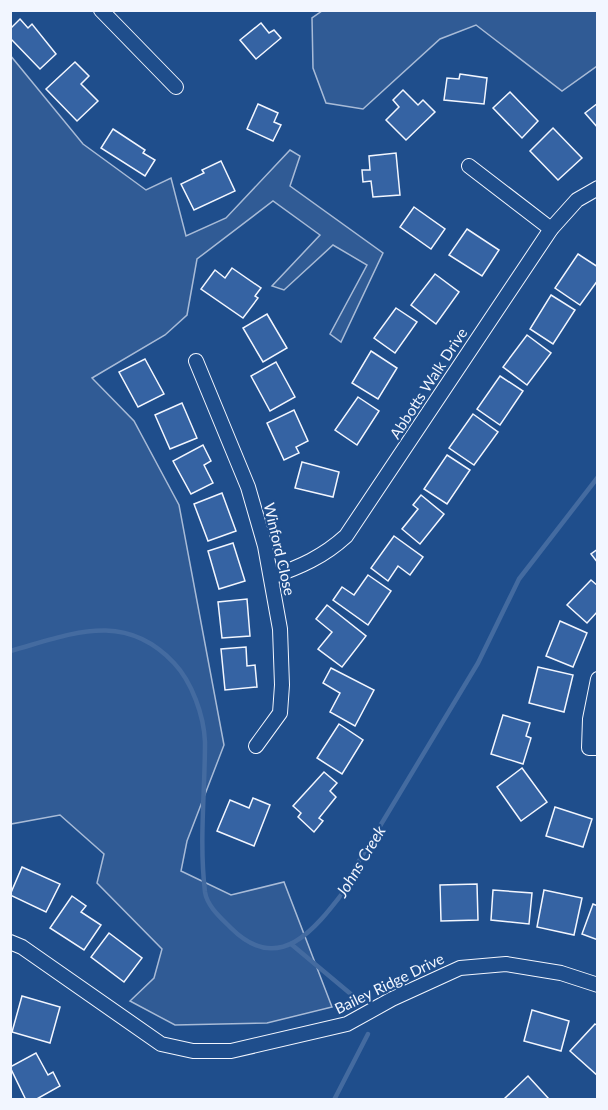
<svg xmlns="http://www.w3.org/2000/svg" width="608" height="1110" viewBox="0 0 608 1110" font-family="Lato,sans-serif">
	<rect width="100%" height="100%" fill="#1f4e8c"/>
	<g fill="#305b95" stroke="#a8bbd7" stroke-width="1.5">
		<path d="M322,11H597V66L562,91L476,25L440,39L363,109L326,103L313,68L312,18Z"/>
		<path d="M10,55L83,144L146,190L171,178L186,236L226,218L290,150L300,156L290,186L383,253L341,342L330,334L367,265L333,245L284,290L272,286L320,235L273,201L197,259L187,315L165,335L92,378L134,421L179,505L224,745L187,841L181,871L231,895L284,882L332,1007L267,1023L175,1025L130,1001L154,978L162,949L97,883L104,854L60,815L11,824Z"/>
	</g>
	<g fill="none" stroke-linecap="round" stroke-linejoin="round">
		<g stroke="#446ba0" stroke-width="4.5">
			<path d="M10,651C72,634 124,610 174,663C192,682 204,716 205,742C205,792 199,842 205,892C207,906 221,918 231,928C281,978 318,925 348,886L347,881L478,663L519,579L598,477"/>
			<path d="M291,944L352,995"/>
			<path d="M334,1100L368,1034"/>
		</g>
	</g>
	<g fill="#3563a3" stroke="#f2f6ff" stroke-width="1.5">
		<path d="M20,19L28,28L32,24L56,54L40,69L10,38V29Z"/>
		<path d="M261,23L269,33L274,30L281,38L256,59L240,40Z"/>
		<path d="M75,62L89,76L81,84L98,101L77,121L46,89Z"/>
		<path d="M460,74L487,78L484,104L444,100L447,78L459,79Z"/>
		<path d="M403,90L418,105L423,100L435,112L406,140L386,120L399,107L393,100Z"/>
		<path d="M510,92L538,121L522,138L493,108Z"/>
		<path d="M598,103V128L585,113Z"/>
		<path d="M258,104L278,113L274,122L281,125L273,141L247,129Z"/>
		<path d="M553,128L582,158L558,180L530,151Z"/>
		<path d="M113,129L145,150L143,153L155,160L145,176L101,148Z"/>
		<path d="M396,153L400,195L373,197L371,181L363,182L362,170H370L369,156Z"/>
		<path d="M221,161L235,191L194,210L181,184L204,173L202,170Z"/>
		<path d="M414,207L445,229L431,249L400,227Z"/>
		<path d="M467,229L499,250L482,276L449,255Z"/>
		<path d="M578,254L598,267V280L580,305L555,288Z"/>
		<path d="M232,268L261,288L255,296L258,298L243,318L201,289L215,270L225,278Z"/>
		<path d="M435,274L459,292L436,324L411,305Z"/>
		<path d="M551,295L575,310L553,344L530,329Z"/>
		<path d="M396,308L417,322L395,353L374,338Z"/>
		<path d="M267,314L287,348L263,362L243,328Z"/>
		<path d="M527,335L551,353L527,385L503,367Z"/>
		<path d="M371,351L397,368L378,399L352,383Z"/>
		<path d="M145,359L164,394L138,407L119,372Z"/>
		<path d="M276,362L295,397L270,411L251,376Z"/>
		<path d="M500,376L523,391L500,425L477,409Z"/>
		<path d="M358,397L379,411L357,445L335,430Z"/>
		<path d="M182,403L197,438L170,449L155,415Z"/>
		<path d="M294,410L308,441L296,447L299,453L284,460L267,423Z"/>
		<path d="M473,414L498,432L474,465L449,448Z"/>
		<path d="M203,445L211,461L204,465L213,483L191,494L173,461Z"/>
		<path d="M447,455L470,470L447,504L424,489Z"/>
		<path d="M302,462L339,472L333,497L295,488Z"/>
		<path d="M222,493L236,531L208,541L194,504Z"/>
		<path d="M421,495L444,514L420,544L402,529L418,509L413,505Z"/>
		<path d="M394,536L423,557L410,575L398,566L388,581L371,568Z"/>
		<path d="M233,543L245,581L219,589L208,551Z"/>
		<path d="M598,549V563L591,554Z"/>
		<path d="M368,575L391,591L368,625L333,600L342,587L354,595Z"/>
		<path d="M591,580L598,586V611L587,623L567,605Z"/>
		<path d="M247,599L250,636L222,638L218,602Z"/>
		<path d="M327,605L366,636L342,667L318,649L332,632L316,619Z"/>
		<path d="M560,621L587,633L573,667L546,656Z"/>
		<path d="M246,647L247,666L255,665L257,687L225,690L221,649Z"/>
		<path d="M538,667L573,675L564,712L529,703Z"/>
		<path d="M331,668L374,690L355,726L330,712L340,693L323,683Z"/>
		<path d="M503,715L530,723L526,736L531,738L523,764L491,754Z"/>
		<path d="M339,724L363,740L342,774L317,758Z"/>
		<path d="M522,768L547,802L521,821L497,787Z"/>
		<path d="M324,772L337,783L330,791L336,797L319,818L323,821L314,832L298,817L301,813L293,806Z"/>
		<path d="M253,798L270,805L254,846L217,831L230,800L249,808Z"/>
		<path d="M555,807L592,819L583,847L546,836Z"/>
		<path d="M22,867L60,884L46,912L10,895Z"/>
		<path d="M477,884L478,920L441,921L440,885Z"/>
		<path d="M493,890L532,893L529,924L491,920Z"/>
		<path d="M544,890L582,898L574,935L537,927Z"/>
		<path d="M72,896L86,906L81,912L101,925L84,950L50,928Z"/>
		<path d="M593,904L598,906V940L582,934Z"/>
		<path d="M109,933L142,958L124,982L91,957Z"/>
		<path d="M22,996L60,1007L50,1043L12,1032Z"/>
		<path d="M532,1010L569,1021L561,1051L524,1041Z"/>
		<path d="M595,1024L598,1026V1076L570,1051Z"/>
		<path d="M36,1053L48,1075L53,1072L60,1086L35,1100H26L10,1067Z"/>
		<path d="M528,1076L549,1099L503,1100Z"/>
	</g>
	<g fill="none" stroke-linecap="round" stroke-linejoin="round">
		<g stroke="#f2f6ff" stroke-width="16">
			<g id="street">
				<path d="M101,10L176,87"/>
				<path d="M469,166L551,229"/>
				<path d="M196,361L248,487L265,546L280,629L282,685L280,713L256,746"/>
				<path d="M271,577C300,567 323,557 346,536L551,229L577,200L598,188"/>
				<path d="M598,679L590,719L589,748H598"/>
				<path d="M10,942L22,947L161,1044L193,1051H231L347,1024L392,999L460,968L506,964L561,973L598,985"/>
			</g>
		</g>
		<use href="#street" stroke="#1f4e8c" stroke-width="14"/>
	</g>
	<g text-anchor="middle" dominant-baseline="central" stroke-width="4.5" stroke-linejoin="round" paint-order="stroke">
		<g font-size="15" fill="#f2f6ff" stroke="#1f4e8c">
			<text transform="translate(428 383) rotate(-57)">Abbotts Walk Drive</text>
			<text transform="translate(280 549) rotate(77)">Winford Close</text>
			<text transform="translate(389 983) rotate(-26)">Bailey Ridge Drive</text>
		</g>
		<g font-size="16" font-style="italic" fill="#f2f6ff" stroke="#1f4e8c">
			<text transform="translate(360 861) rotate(-59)">Johns Creek</text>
		</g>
	</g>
	<rect width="608" height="1110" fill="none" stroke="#f2f6ff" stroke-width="24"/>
</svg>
